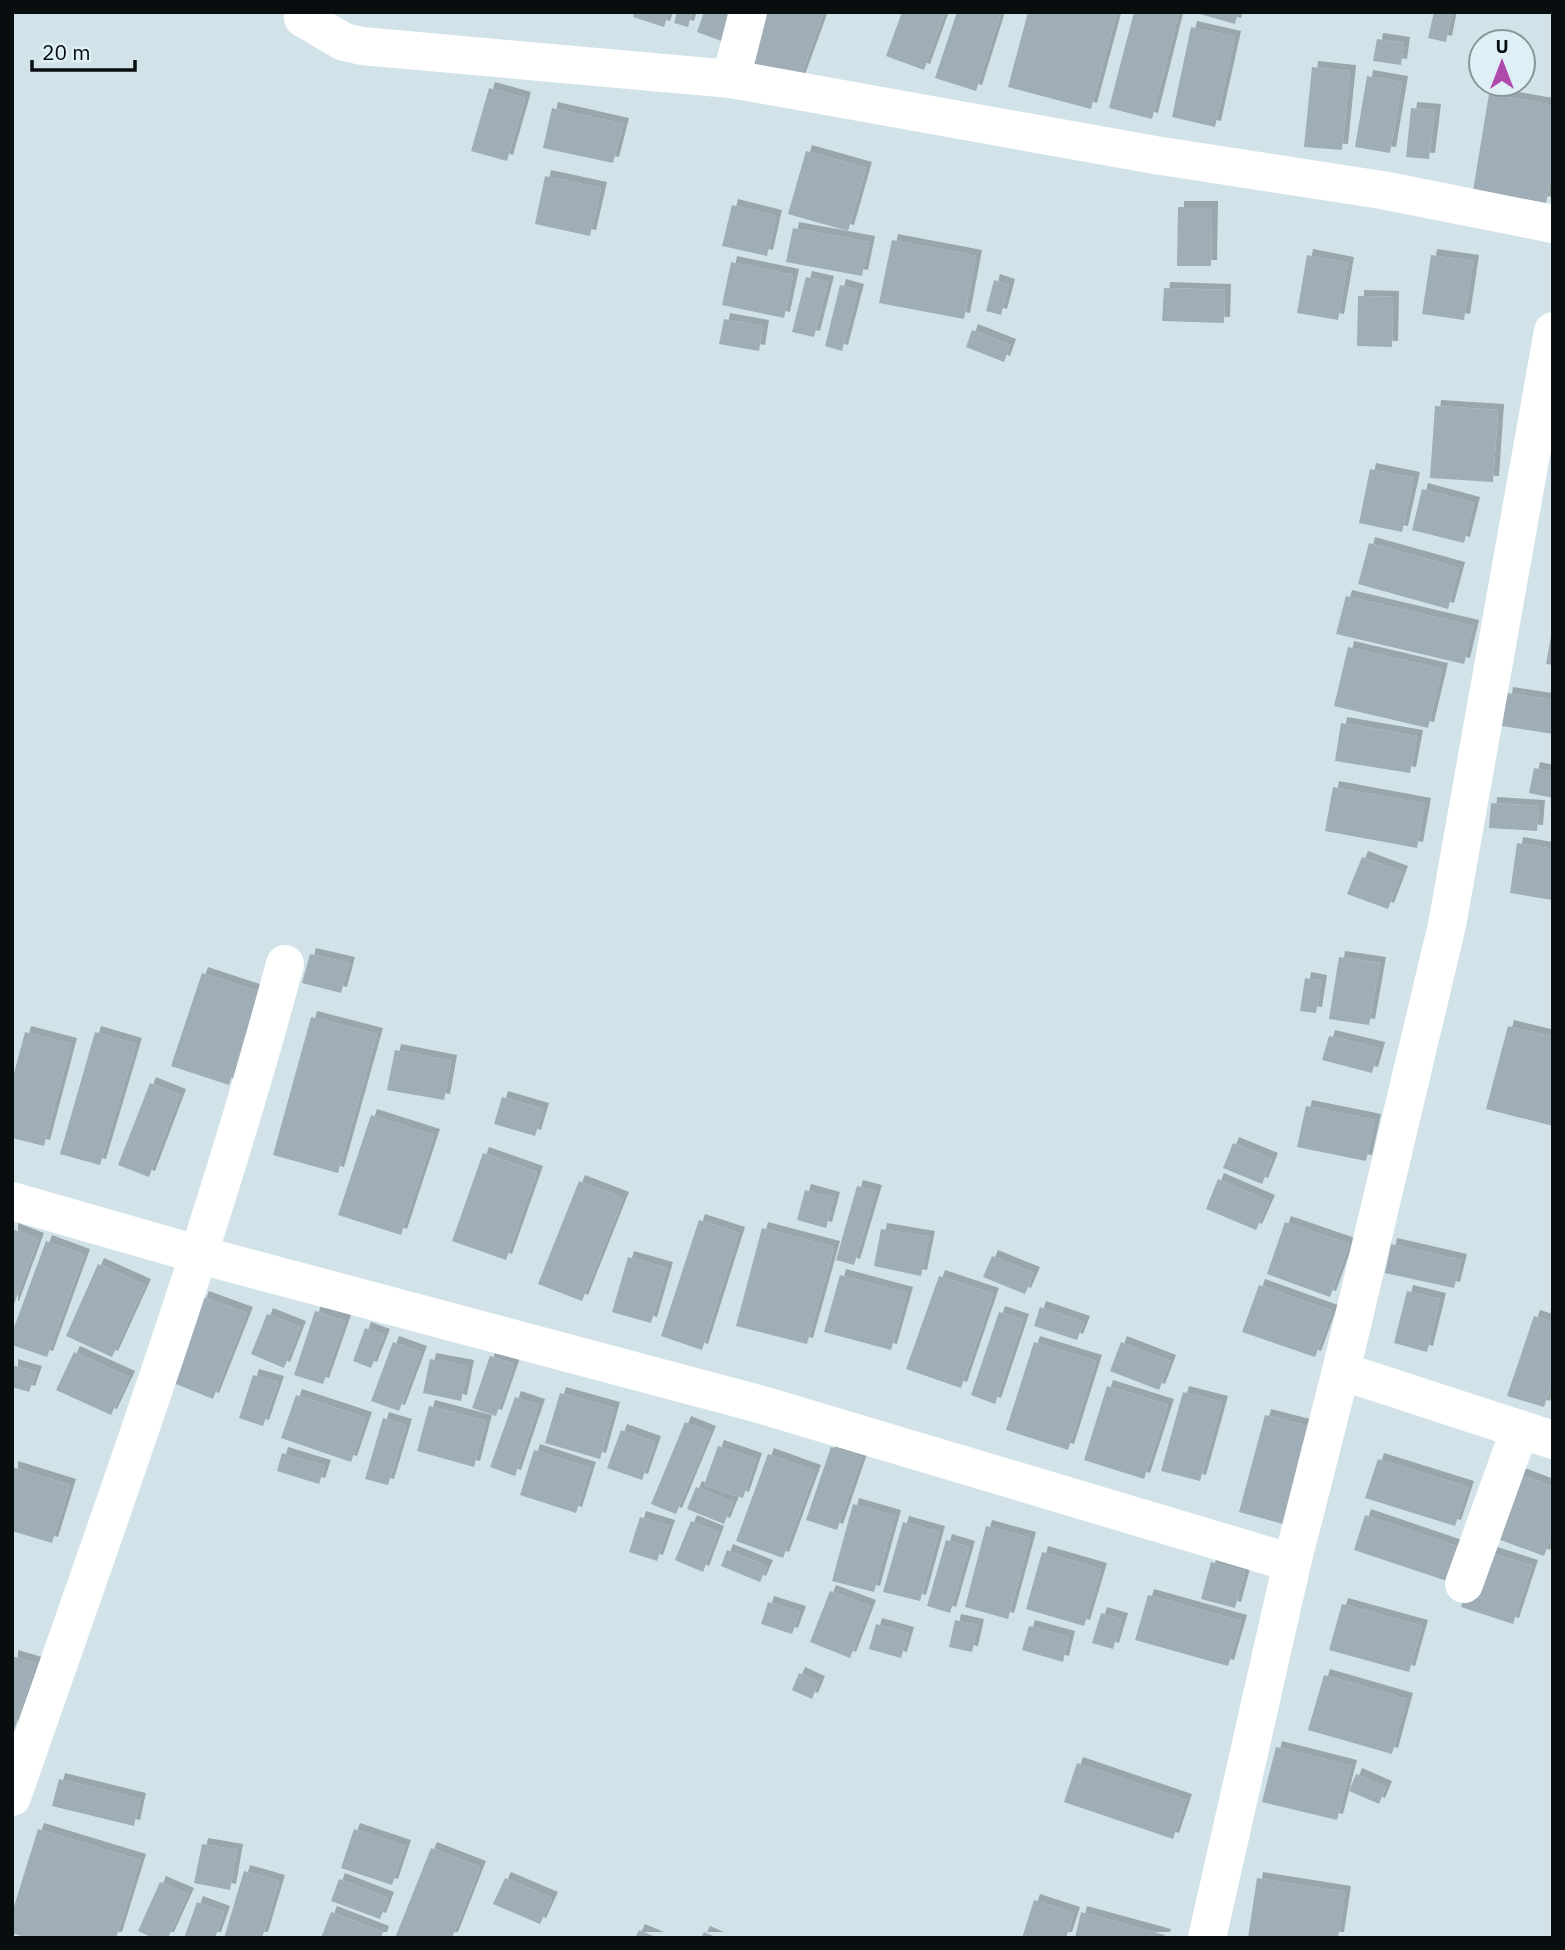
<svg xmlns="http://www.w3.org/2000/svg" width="1565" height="1950" viewBox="0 0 1565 1950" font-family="'IBM Plex Sans',sans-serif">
	<defs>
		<filter id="shadow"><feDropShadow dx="6" dy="-6" stdDeviation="0" flood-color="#0004"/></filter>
	</defs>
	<rect width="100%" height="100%" fill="#d1e3e9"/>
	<g fill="#9fadb7" filter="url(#shadow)">
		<path d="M634,12H669L664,27L633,17Z"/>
		<path d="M677,12H692L688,27L674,23Z"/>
		<path d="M704,12H739L727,43L697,32Z"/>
		<path d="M764,12H824L798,83L745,64Z"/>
		<path d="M902,12H945L924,70L886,56Z"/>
		<path d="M957,12H1001L976,91L935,78Z"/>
		<path d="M1028,12H1117L1091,109L1008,87Z"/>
		<path d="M1134,12H1179L1152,119L1109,108Z"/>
		<path d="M1193,12H1238L1235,24Z"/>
		<path d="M1434,12H1452L1446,42L1428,38Z"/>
		<path d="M1191,27L1235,37L1215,127L1172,117Z"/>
		<path d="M1377,39L1404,43L1401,65L1373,61Z"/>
		<path d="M1312,67L1350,71L1342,150L1304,147Z"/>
		<path d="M1367,76L1402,82L1390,153L1355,147Z"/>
		<path d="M489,88L525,98L507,161L471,151Z"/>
		<path d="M1489,94L1553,105V166L1546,203L1473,191Z"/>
		<path d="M552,108L623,124L613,163L543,148Z"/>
		<path d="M1411,108L1435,110L1429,159L1406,157Z"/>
		<path d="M806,151L866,168L848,231L788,214Z"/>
		<path d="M545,176L601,188L590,236L535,224Z"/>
		<path d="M732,205L776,216L767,256L722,246Z"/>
		<path d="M1178,207H1212L1211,266H1177Z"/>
		<path d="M793,228L869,242L862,276L786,262Z"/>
		<path d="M892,240L976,256L964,319L879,303Z"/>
		<path d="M1307,255L1348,263L1338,320L1297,313Z"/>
		<path d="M1431,255L1473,261L1464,320L1422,314Z"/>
		<path d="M731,262L793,275L784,318L722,305Z"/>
		<path d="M806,277L828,282L814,337L792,332Z"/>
		<path d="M994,280L1009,285L1001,315L986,311Z"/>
		<path d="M840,285L858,290L842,351L825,346Z"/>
		<path d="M1164,288L1225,290L1224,323L1162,321Z"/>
		<path d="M1358,296L1393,297L1392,347L1357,346Z"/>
		<path d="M724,319L763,326L759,351L719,344Z"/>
		<path d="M972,330L1010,345L1004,362L966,347Z"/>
		<path d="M1435,406L1498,410L1493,482L1430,478Z"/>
		<path d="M1370,469L1414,478L1402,532L1359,523Z"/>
		<path d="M1422,489L1474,503L1464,543L1412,530Z"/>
		<path d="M1369,543L1459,568L1448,609L1358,584Z"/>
		<path d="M1346,596L1473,626L1464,664L1336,634Z"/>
		<path d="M1551,636H1553V665L1546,664Z"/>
		<path d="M1348,647L1442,669L1428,728L1334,706Z"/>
		<path d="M1507,693L1553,700V734L1502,726Z"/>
		<path d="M1341,723L1417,736L1410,773L1335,761Z"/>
		<path d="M1534,768L1553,772V798L1529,793Z"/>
		<path d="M1333,787L1425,804L1417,848L1325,831Z"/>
		<path d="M1491,803L1539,806L1537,831L1489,828Z"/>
		<path d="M1517,843L1553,849V900L1510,893Z"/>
		<path d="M1362,857L1402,872L1388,909L1347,894Z"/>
		<path d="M310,954L349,963L341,993L302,983Z"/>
		<path d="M1339,957L1380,963L1369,1025L1329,1019Z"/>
		<path d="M202,973L260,992L229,1085L171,1066Z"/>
		<path d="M1305,978L1321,981L1316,1013L1300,1011Z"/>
		<path d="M311,1017L377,1034L338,1173L273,1155Z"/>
		<path d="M1508,1026L1553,1037V1126L1486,1109Z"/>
		<path d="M25,1032L71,1044L44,1146L12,1138V1081Z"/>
		<path d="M95,1032L136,1044L100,1165L60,1154Z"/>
		<path d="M1329,1036L1379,1048L1372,1073L1322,1060Z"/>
		<path d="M395,1050L451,1061L444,1100L387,1090Z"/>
		<path d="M150,1083L180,1095L149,1177L118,1165Z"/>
		<path d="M502,1097L543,1109L535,1136L494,1124Z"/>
		<path d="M1306,1106L1375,1120L1366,1161L1297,1147Z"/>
		<path d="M371,1115L434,1135L401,1235L338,1215Z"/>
		<path d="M1233,1143L1272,1159L1262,1184L1223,1168Z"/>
		<path d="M483,1153L537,1172L506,1260L452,1241Z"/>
		<path d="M1218,1179L1269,1201L1256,1230L1206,1209Z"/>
		<path d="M579,1181L623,1198L582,1301L538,1284Z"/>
		<path d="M857,1186L876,1191L854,1265L836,1260Z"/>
		<path d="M805,1190L834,1198L826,1228L797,1220Z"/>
		<path d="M699,1220L739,1233L702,1350L661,1336Z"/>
		<path d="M1285,1222L1349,1244L1330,1297L1267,1274Z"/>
		<path d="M762,1228L834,1247L807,1344L736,1326Z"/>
		<path d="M12,1229L38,1239L13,1307H12Z"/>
		<path d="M881,1229L929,1237L921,1276L874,1266Z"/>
		<path d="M46,1241L84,1255L47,1357L12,1345V1333Z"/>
		<path d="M1391,1244L1461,1260L1454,1288L1385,1273Z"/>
		<path d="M992,1256L1034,1273L1025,1294L983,1277Z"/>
		<path d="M628,1257L667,1268L651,1323L612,1312Z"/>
		<path d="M98,1264L145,1285L112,1357L66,1336Z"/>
		<path d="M840,1275L907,1293L891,1350L824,1332Z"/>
		<path d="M939,1276L993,1294L961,1388L906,1369Z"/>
		<path d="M1259,1285L1332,1311L1315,1357L1242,1332Z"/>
		<path d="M1407,1291L1440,1299L1427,1352L1394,1343Z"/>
		<path d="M203,1297L247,1313L213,1399L171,1382Z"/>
		<path d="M1040,1307L1084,1322L1077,1340L1034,1326Z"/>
		<path d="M315,1311L345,1321L323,1384L294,1375Z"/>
		<path d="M999,1312L1023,1320L995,1404L971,1395Z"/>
		<path d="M267,1314L300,1327L284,1368L251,1354Z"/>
		<path d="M1534,1316L1553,1322V1379L1544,1407L1507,1396Z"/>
		<path d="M365,1328L384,1335L371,1368L353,1361Z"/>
		<path d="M393,1342L421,1352L399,1411L371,1401Z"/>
		<path d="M1034,1342L1096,1361L1068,1450L1006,1430Z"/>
		<path d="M1121,1342L1170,1361L1159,1390L1110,1371Z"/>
		<path d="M74,1352L129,1377L111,1415L56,1390Z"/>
		<path d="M490,1356L514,1364L496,1416L472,1408Z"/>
		<path d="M430,1359L468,1366L461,1401L423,1393Z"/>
		<path d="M12,1365L36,1372L29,1392L12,1387Z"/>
		<path d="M253,1375L278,1382L263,1426L239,1418Z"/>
		<path d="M1107,1386L1168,1405L1144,1479L1084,1460Z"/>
		<path d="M1183,1392L1222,1402L1200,1481L1161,1471Z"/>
		<path d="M560,1393L614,1408L600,1459L545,1443Z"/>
		<path d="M296,1395L366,1418L351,1462L281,1438Z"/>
		<path d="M515,1397L539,1405L515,1476L490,1467Z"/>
		<path d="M429,1406L486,1421L474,1467L417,1451Z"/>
		<path d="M1265,1415L1308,1426L1283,1524L1239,1512Z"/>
		<path d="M383,1418L406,1425L388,1485L365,1479Z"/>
		<path d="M685,1422L710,1432L676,1514L651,1504Z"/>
		<path d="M621,1430L655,1442L642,1480L607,1468Z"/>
		<path d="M718,1446L756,1459L743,1498L704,1485Z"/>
		<path d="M831,1447L862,1457L837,1530L806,1520Z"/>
		<path d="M534,1450L590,1468L576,1513L520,1495Z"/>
		<path d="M282,1453L325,1466L319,1484L277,1471Z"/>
		<path d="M768,1454L815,1471L783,1558L736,1541Z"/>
		<path d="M1378,1459L1468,1487L1455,1526L1365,1498Z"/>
		<path d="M12,1467L70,1485L52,1543L12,1531Z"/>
		<path d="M1519,1474L1553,1487V1531L1544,1556L1495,1538Z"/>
		<path d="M696,1487L733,1502L724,1524L687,1509Z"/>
		<path d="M853,1504L895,1516L874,1592L832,1581Z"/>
		<path d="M1365,1515L1468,1550L1456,1584L1354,1550Z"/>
		<path d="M640,1517L669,1526L657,1561L629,1552Z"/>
		<path d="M691,1521L718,1532L703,1572L675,1560Z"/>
		<path d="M903,1522L939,1532L920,1601L883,1592Z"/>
		<path d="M986,1526L1030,1538L1008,1619L965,1607Z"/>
		<path d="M946,1540L969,1547L950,1613L927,1606Z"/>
		<path d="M1479,1549L1532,1566L1513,1624L1461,1607Z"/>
		<path d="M727,1550L767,1566L760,1582L721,1566Z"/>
		<path d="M1042,1552L1101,1569L1084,1626L1026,1609Z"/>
		<path d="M1211,1562L1245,1571L1235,1608L1201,1599Z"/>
		<path d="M830,1591L870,1606L850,1658L810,1642Z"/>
		<path d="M1148,1595L1241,1621L1228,1666L1135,1640Z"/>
		<path d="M768,1602L800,1612L792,1634L761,1624Z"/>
		<path d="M1342,1604L1422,1626L1409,1672L1329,1650Z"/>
		<path d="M1101,1613L1122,1619L1113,1649L1092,1643Z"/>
		<path d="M955,1620L978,1625L972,1652L949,1647Z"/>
		<path d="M876,1624L908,1633L901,1658L869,1649Z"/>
		<path d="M1029,1626L1069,1637L1063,1662L1022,1650Z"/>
		<path d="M12,1656L36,1663L13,1734H12Z"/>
		<path d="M799,1673L819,1682L812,1699L792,1690Z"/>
		<path d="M1324,1675L1407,1699L1392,1754L1308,1730Z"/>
		<path d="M1276,1747L1351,1766L1337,1820L1262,1802Z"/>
		<path d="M1077,1763L1186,1800L1173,1839L1064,1802Z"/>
		<path d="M1356,1774L1386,1787L1379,1804L1349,1791Z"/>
		<path d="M59,1779L140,1799L134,1826L52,1806Z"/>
		<path d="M38,1829L140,1860L116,1938H27L12,1933V1913Z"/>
		<path d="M354,1829L405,1846L392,1885L341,1868Z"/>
		<path d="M202,1844L237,1850L230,1890L194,1883Z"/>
		<path d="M431,1848L480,1867L452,1938H395Z"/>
		<path d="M244,1871L279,1881L262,1938H224Z"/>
		<path d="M505,1878L552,1898L540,1924L493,1904Z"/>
		<path d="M1257,1878L1345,1892L1338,1938H1248Z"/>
		<path d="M339,1879L388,1898L380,1919L331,1901Z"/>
		<path d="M160,1882L188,1894L168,1938H153L138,1931Z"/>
		<path d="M1034,1900L1074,1913L1066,1938H1022Z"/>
		<path d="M197,1902L224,1912L215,1938H184Z"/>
		<path d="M331,1912L383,1932L381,1938H321Z"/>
		<path d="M1081,1912L1165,1935L1164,1938H1075Z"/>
		<path d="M639,1930L658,1938H635Z"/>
		<path d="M704,1932L718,1938H701Z"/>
	</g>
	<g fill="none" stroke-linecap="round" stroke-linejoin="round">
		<g stroke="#fff" stroke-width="38">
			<path d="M303,18L344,42L362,46L731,79L1155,155L1382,190L1553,224"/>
			<path d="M731,79L748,12"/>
			<path d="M12,1201L200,1255L759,1404L1292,1563"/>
			<path d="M1341,1371L1553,1440"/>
			<path d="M1464,1584L1520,1429"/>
			<path d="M12,1797C108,1521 209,1247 285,964"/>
			<path d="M1207,1938L1292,1563L1341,1371L1447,925L1553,331"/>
		</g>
	</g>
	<rect width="1565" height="1950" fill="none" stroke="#080e10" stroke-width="28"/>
	<g transform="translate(1502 63)"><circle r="33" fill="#def0f6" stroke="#88969a" stroke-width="2"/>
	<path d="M0-5L12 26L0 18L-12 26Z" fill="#b049ac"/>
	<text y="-10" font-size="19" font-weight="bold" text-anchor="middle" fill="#080e10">U</text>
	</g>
	<path d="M32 60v10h103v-10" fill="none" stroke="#080e10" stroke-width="3.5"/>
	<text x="42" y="60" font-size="21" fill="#080e10" stroke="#def0f6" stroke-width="5" paint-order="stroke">20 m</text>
</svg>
